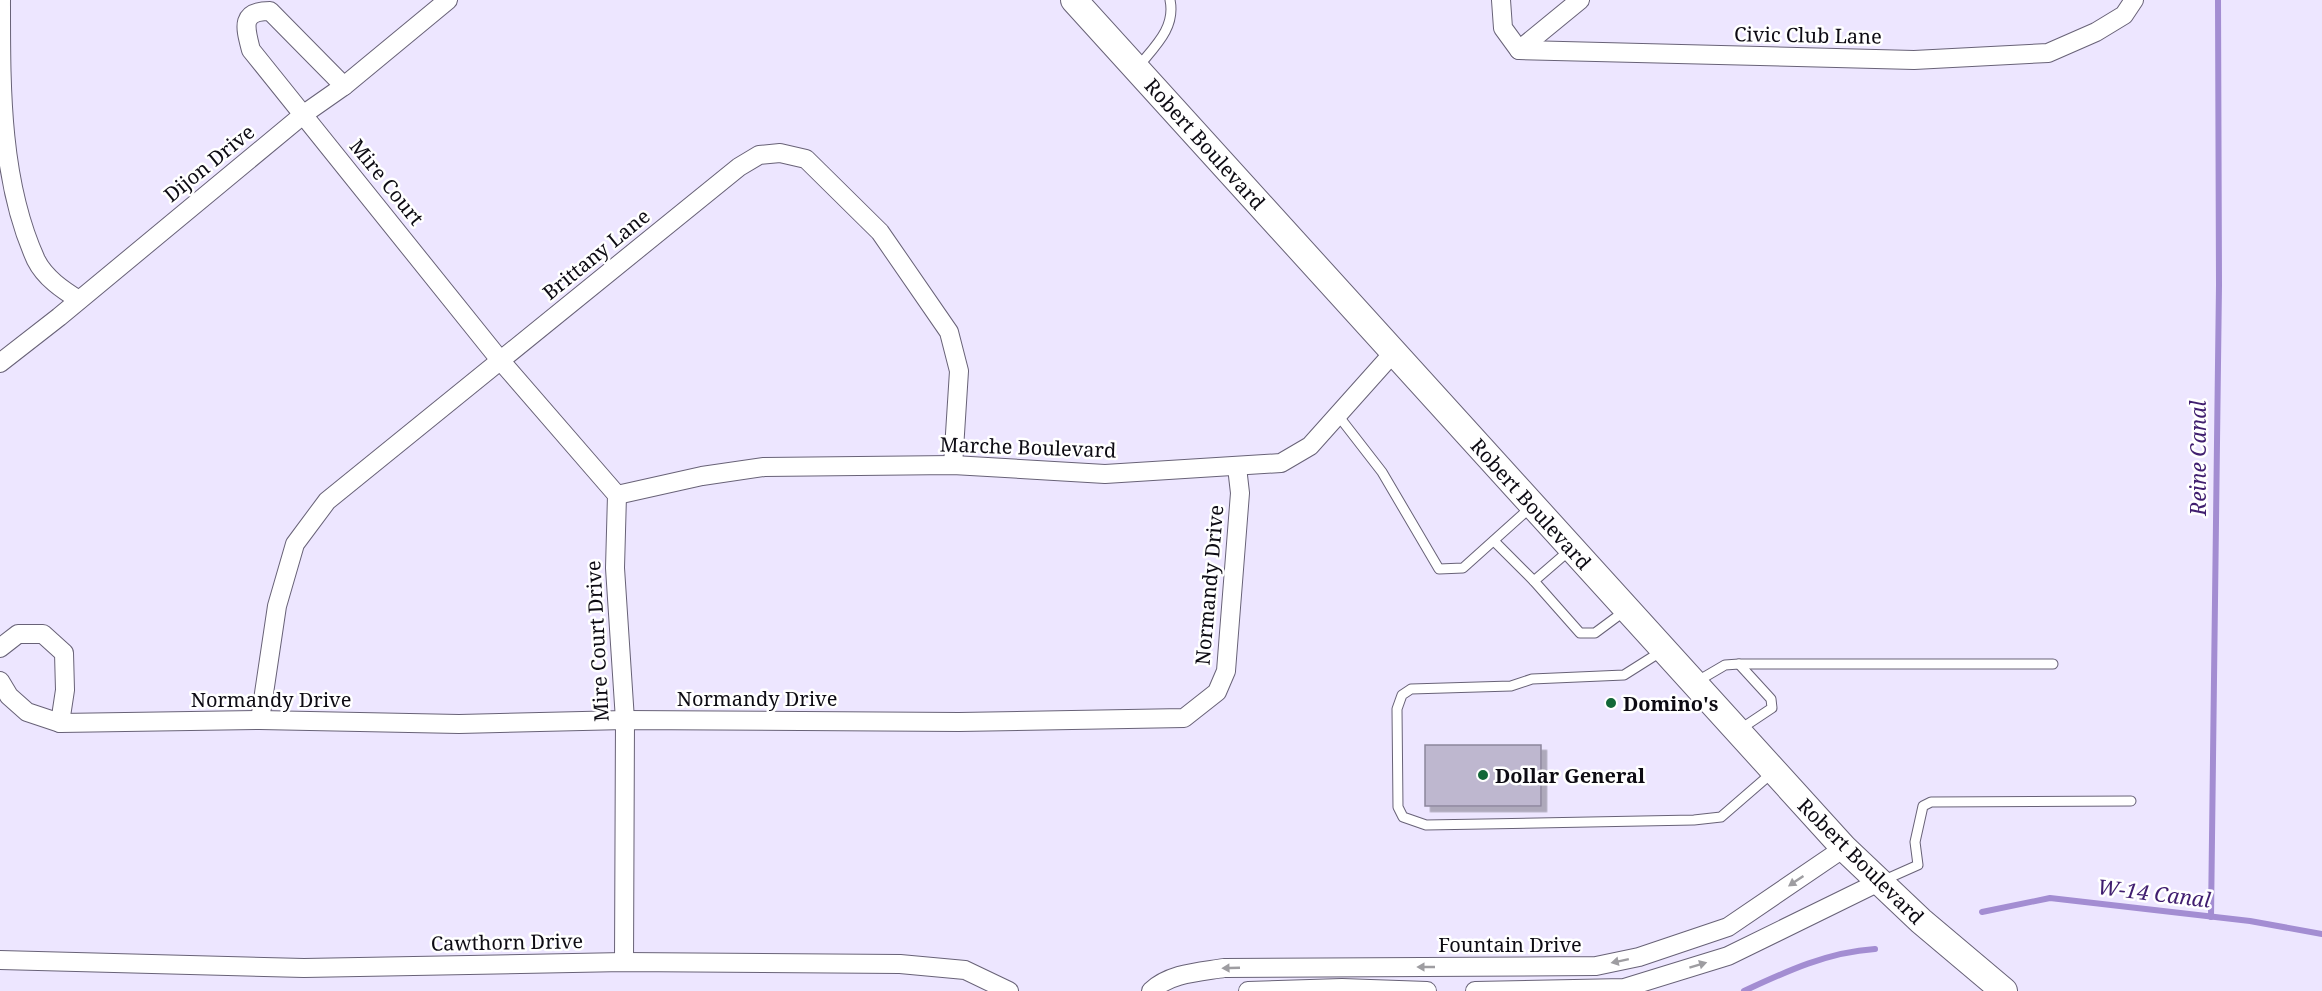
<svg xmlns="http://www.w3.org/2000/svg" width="2322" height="991" viewBox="0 0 2322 991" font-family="'Noto Serif',serif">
	<defs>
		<filter id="shadow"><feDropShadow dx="5.5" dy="5.5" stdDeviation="0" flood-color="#0004"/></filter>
	</defs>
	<rect width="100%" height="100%" fill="#ede6ff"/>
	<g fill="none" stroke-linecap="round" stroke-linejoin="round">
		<g stroke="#a38dd2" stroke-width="6">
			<path d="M1982,912L2050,898L2250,921L2322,934"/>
			<path d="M2211,917L2219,285L2218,0"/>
			<path d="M1744,991C1787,971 1828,952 1875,949"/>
		</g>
	</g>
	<rect fill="#beb7cf" stroke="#8c869c" stroke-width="1.5" filter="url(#shadow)" x="1425" y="745" width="116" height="61"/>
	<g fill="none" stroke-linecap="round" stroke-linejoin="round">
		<g stroke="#686277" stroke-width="11">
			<g id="lane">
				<path d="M1138,67C1154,47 1176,28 1170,0"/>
				<path d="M1337,414L1382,472L1439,569L1463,568L1531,507"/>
				<path d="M1494,541L1534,581L1580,633H1595L1626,610"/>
				<path d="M1534,581L1571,549"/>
				<path d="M1662,651L1624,675L1532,679L1511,686L1411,689L1402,695L1397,709L1398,807L1403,817L1426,825L1694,820L1721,817L1773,772"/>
				<path d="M1739,664L1771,699L1772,708L1739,730"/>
				<path d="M1696,682L1725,665L1739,664H2053"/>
				<path d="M1882,881L1918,865L1915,842L1923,806L1931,802L2131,801"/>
			</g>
		</g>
		<g stroke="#686277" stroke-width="20">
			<g id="street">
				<path d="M1,0C1,87 0,181 36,260C45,278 63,290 79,300"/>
				<path d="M1501,0L1503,28L1519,50L1914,60L2048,53L2096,32L2124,15L2134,0"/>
				<path d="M1519,50L1580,0"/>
				<path d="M344,86L270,11C240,11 245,27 251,50L500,360L617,495L615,568L625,720L624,962"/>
				<path d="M0,363L59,317L304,114L344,86L448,0"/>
				<path d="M617,495L702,476L764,467L953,465L1105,474L1281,463L1310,446L1394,352"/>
				<path d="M0,648L18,634H43L64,653L65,690L60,723"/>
				<path d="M0,681L9,696L27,712L60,723L260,720L459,724L625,720L959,722L1184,718L1217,692L1226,671L1240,493L1237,467"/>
				<path d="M260,720L277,606L295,544L327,501L739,167L759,155L780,153L806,159L880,232L949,332L959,371L953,465"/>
				<path d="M0,960L304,968L624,962L900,964L965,970L1009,991"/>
				<path d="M1151,991C1170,973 1200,972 1224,968L1596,966L1639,957L1728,927L1844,848"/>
				<path d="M1248,991L1342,988L1427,991"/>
				<path d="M1475,991L1624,988L1728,956L1879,882"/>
			</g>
		</g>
		<g stroke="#686277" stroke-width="28">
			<path id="secondary" d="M1074,0L1844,848L1921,921L2004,991"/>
		</g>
		<use href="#lane" stroke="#fff" stroke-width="9"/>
		<use href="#street" stroke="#fff" stroke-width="18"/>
		<use href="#secondary" stroke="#fff" stroke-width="26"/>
	</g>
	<defs><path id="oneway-solid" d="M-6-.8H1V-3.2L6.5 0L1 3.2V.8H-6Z" transform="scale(1.5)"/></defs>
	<g fill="#9e9da1">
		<use href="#oneway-solid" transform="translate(1796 881) rotate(146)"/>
		<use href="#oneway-solid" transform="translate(1620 961) rotate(168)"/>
		<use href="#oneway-solid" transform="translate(1698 965) rotate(-17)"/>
		<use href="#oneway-solid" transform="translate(1426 967) rotate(180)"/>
		<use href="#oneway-solid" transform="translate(1231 968) rotate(178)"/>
	</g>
	<g fill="#126738" stroke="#fff" stroke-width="2">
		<circle cx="1611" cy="703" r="6"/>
		<circle cx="1483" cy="775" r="6"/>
	</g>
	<g text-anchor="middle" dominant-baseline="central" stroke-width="5" stroke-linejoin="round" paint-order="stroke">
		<g font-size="20" fill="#0d0b13" stroke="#fff">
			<text transform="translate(1808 35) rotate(1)">Civic Club Lane</text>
			<text transform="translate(1205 144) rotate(48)">Robert Boulevard</text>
			<text transform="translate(209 163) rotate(-39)">Dijon Drive</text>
			<text transform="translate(387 182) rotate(51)">Mire Court</text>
			<text transform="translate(596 254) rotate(-39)">Brittany Lane</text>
			<text transform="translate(1028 447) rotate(2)">Marche Boulevard</text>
			<text transform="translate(1531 504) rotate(48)">Robert Boulevard</text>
			<text transform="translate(1209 585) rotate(-85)">Normandy Drive</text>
			<text transform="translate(597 641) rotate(-93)">Mire Court Drive</text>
			<text x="757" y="698">Normandy Drive</text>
			<text x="271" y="699">Normandy Drive</text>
			<text transform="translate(1861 861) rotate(45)">Robert Boulevard</text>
			<text transform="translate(507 942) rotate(-1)">Cawthorn Drive</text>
			<text x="1510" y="944">Fountain Drive</text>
		</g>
		<g font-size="20" font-weight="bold" fill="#0d0b13" stroke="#fff" text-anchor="start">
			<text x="1623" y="703">Domino's</text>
			<text x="1495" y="775">Dollar General</text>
		</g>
		<g font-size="21" font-style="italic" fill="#401e6f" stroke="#fff">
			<text transform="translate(2198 458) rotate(-90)">Reine Canal</text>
			<text transform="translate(2154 893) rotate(7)">W-14 Canal</text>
		</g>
	</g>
</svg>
